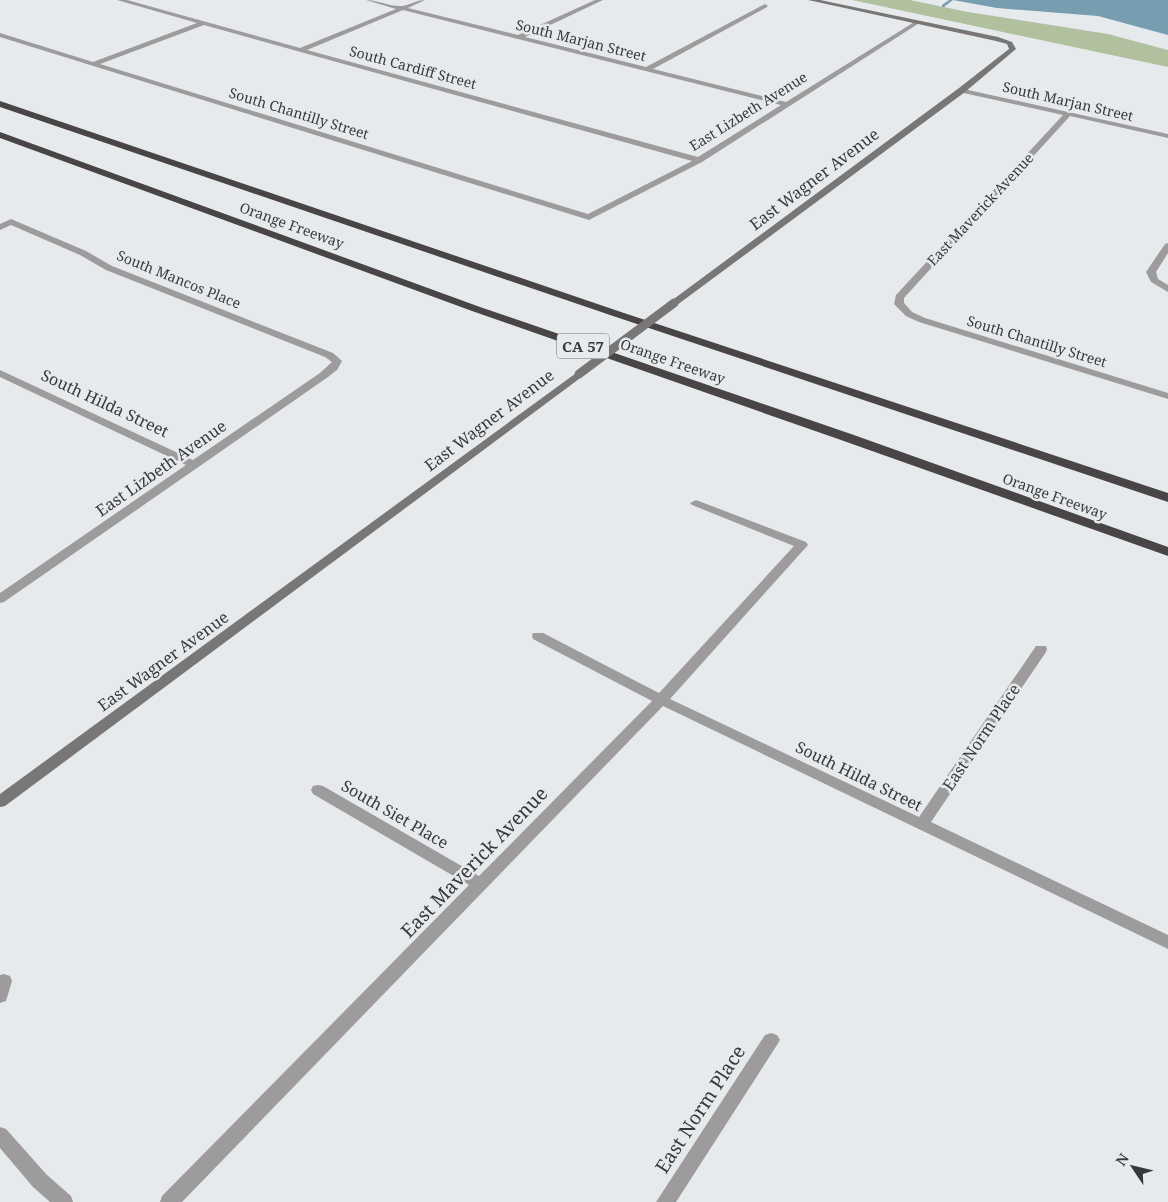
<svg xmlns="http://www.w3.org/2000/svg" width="1168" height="1202" viewBox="0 0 1168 1202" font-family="'Noto Serif',serif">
	<rect width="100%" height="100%" fill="#e7eaed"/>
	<path fill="#b1c09f" d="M852,0H910L968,12L1108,34L1168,50V67Z"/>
	<path fill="#769db0" d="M953,0H1168V35L1098,16L997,8Z"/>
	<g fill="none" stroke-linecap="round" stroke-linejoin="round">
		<path fill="#769db0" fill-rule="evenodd" d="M949,0H953L944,7H942V5Z"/>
		<g fill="#9d9b9c" fill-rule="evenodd">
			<path d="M117,0H127L300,48L396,9L366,0C377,0 392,7 402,6C410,5 416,0 425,0L408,8L518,35L595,0H603L525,37L646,67L765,4L768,6L767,7L653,69L786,102L916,21L921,22L702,162L589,220L0,37V33L93,62L197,23ZM403,10L781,105L698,157L307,50ZM204,25L692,161L588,214L100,64Z"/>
			<path d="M959,88L1168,134V138L1070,116L904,298V303L912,312L925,318L1168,393V399L919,322L906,316L894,304L896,295L1063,115L959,92Z"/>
			<path d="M11,219L86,251L112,266L333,353L342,361L337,370L328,377L4,602L0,603V593L186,465L0,377V370L193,460L320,373L332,362L325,357L106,270L80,255L11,225L0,230V224Z"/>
			<path d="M1168,243V253L1156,272L1158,279L1168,285V292L1151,282L1146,272L1165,244Z"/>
			<path d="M696,500L806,542L808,545L670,699L919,817L1036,646H1046L1047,649L1046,652L931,822L1168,935V949L663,706L182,1202H160L162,1196L469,885L313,794L311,790L313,786L318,785L323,786L479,876L652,701L533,639L532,636L533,633H543L659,693L794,546L692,505L690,503Z"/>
			<path d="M4,974L10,976L12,981L6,1001L0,1003V975Z"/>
			<path d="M771,1033L777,1035L780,1040L777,1045L676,1202H656L765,1035Z"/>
			<path d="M0,1127L6,1129L47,1175L71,1196L73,1202H50L33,1187L0,1148Z"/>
		</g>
		<g fill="#797676" fill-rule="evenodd">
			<path d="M808,0H820L998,37L1012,42L1016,49L965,92L677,305H671V301L959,88L1009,49L1007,44L996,41Z"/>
			<path d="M579,371L583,372V376L5,806L0,807V794Z"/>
		</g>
		<g fill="#494546" fill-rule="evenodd">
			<path d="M0,101L621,312L1168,493V502L613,316L0,107Z"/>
			<path d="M0,132L480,307L851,434L1168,547V556L841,440L472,311L0,138Z"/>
		</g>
		<path stroke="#797676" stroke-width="9" d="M579,374L674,303"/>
	</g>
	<g text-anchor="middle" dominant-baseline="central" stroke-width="5" stroke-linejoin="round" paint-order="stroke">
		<g font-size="14" fill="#38393a" stroke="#e7eaed">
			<text transform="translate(581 40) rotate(14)">South Marjan Street</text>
			<text transform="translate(413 67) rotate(15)">South Cardiff Street</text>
			<text transform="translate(1068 101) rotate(13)">South Marjan Street</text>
			<text transform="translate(748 111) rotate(-32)">East Lizbeth Avenue</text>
			<text transform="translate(299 113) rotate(17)">South Chantilly Street</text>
			<text transform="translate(980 209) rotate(-47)">East Maverick Avenue</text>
			<text transform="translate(292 225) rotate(20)">Orange Freeway</text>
			<text transform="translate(179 279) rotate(22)">South Mancos Place</text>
			<text transform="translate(1037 341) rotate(17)">South Chantilly Street</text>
			<text transform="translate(673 361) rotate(19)">Orange Freeway</text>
			<text transform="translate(1055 496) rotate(20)">Orange Freeway</text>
		</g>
		<rect fill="#e7eaed" stroke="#6c6e70" stroke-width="1" x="557" y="333.5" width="52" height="25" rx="4"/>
		<g font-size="15" font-weight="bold" fill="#38393a">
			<text x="583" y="346">CA 57</text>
		</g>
		<g font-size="16" fill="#38393a" stroke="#e7eaed">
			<text transform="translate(814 179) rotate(-37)">East Wagner Avenue</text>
			<text transform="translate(105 403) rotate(25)">South Hilda Street</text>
			<text transform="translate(489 420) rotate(-37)">East Wagner Avenue</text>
			<text transform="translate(161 468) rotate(-35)">East Lizbeth Avenue</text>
			<text transform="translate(163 661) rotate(-36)">East Wagner Avenue</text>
			<text transform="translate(981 737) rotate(-56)">East Norm Place</text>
			<text transform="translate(859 776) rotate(26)">South Hilda Street</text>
			<text transform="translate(395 814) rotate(30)">South Siet Place</text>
		</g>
		<g font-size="19" fill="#38393a" stroke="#e7eaed">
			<text transform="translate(474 862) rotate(-46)">East Maverick Avenue</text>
			<text transform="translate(700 1109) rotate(-57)">East Norm Place</text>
		</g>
	</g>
	<g transform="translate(1133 1167) rotate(305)" stroke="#e7eaed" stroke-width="4" paint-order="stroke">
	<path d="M0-4L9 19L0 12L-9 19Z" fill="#38393a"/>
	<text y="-8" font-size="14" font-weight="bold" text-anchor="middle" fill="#38393a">N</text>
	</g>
</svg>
